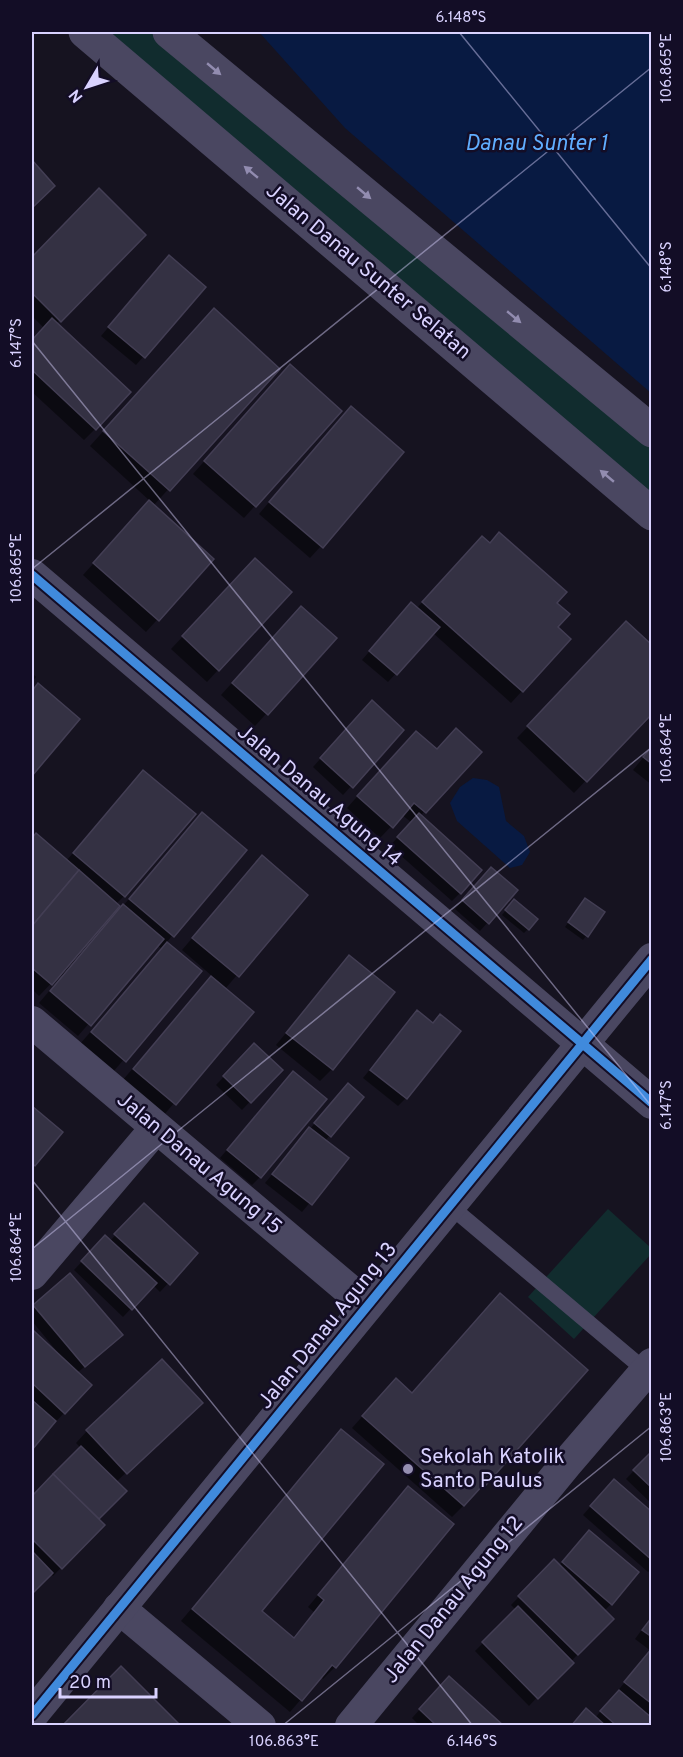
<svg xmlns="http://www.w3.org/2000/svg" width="683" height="1757" viewBox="0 0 683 1757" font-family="Overpass,sans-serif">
	<rect width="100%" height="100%" fill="#161320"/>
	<g fill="#112c2e">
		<path d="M85,32H169L651,431V514Z"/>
		<path d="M608,1209L651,1248V1254L574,1339L528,1297Z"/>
	</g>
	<g fill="#081a42">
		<path d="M259,32H651V393L345,128Z"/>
		<path d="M473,778L487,780L499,787L506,821L524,836L530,852L522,865L510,868L457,821L450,803L460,787Z"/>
	</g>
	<g fill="#0007">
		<path d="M32,162L53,186L32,207Z"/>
		<path d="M99,190L144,235L56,324L95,429L84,440L32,392V341L44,328L32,316V259Z"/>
		<path d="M161,265L204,287L136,365L101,336Z"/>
		<path d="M199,325L278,369L153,506L212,559L146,632L83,575L150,501L90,446Z"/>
		<path d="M278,378L340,411L244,518L193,474Z"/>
		<path d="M339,420L321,546L310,558L259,514Z"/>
		<path d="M470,550L555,603L556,627L522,691L511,703L433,633L388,682L362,660L403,612L417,608Z"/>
		<path d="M244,571L290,592L207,682L171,649Z"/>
		<path d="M290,619L335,638L255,726L221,695Z"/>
		<path d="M615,635L652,711L574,793L517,738Z"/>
		<path d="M32,673L36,677L32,682Z"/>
		<path d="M38,685L78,719L32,774V691Z"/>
		<path d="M364,710L402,730L343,795L313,767Z"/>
		<path d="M404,744L436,751L480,752L420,816L460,893L452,901L390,846L411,822L402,815L380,838L347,808Z"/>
		<path d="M652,747V785L633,770Z"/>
		<path d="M143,772L124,896L117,903L122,907L202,814L245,850L166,943L200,971L113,1072L80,1044L162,949L157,945L78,1036L39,1003L62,976L60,974L39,996L32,989V839L36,835L67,860Z"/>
		<path d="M251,869L306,895L225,989L252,1012L163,1116L122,1081L212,976L182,950Z"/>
		<path d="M483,877L488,922L480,931L455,909Z"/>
		<path d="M582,904L603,913L583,940L565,927Z"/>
		<path d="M510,905L528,929L524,933L502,915Z"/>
		<path d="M349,957L332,1069L320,1081L276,1045Z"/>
		<path d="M409,1021L406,1098L398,1106L363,1078Z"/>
		<path d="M254,1045L280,1070L242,1110L216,1085Z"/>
		<path d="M285,1081L260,1177L252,1185L220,1158Z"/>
		<path d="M340,1093L362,1097L325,1141L347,1158L302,1212L265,1183Z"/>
		<path d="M32,1107L61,1132L32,1168Z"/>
		<path d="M136,1213L196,1253L160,1292L153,1285L123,1317L74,1270L105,1237L110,1241Z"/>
		<path d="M70,1275L113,1343L77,1373L64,1413L32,1447V1335L34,1333L58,1355L59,1354L32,1321V1309Z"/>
		<path d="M384,1392L484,1485L452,1517L352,1428Z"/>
		<path d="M189,1414L116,1482L125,1491L97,1519L103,1525L53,1576L50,1573L32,1592V1498L81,1448L76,1443L87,1431Z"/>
		<path d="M341,1431L259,1612L292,1639L314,1612L308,1607L408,1488L335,1667L323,1679L321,1676L290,1712L181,1621Z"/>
		<path d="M652,1452V1504L626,1479Z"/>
		<path d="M606,1489L652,1514V1569L648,1572L583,1515Z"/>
		<path d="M581,1540L611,1604L604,1611L611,1619L529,1706L475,1651L516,1610L511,1605L554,1561L559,1566Z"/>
		<path d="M652,1616V1726H572L595,1718L651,1651L635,1639Z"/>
		<path d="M441,1686L502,1726H420L412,1718Z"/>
	</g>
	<g fill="#343143" stroke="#433e54" stroke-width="1.5">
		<path d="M32,160L55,186L32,208Z"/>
		<path d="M99,188L146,235L61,322L32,293V257Z"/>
		<path d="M169,255L206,287L145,358L108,327Z"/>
		<path d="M214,308L280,369L170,491L103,431Z"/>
		<path d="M52,318L131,392L96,430L32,370V340Z"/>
		<path d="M290,364L342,411L256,507L204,461Z"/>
		<path d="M351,406L404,452L323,548L269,502Z"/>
		<path d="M149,500L214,559L159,621L93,563Z"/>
		<path d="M499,532L567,592L557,603L570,614L558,627L571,639L523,692L422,602L482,536L490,543Z"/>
		<path d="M255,558L292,592L219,671L182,636Z"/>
		<path d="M411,602L440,627L397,675L369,651Z"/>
		<path d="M301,606L337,638L268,715L232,683Z"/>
		<path d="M626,621L652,645V714L587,782L527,726Z"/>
		<path d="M38,683L80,719L32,776V691Z"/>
		<path d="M372,700L404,730L353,788L320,758Z"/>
		<path d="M456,728L482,752L426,813L414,803L393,828L357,796L416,731L437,749Z"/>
		<path d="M652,747V764L643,757Z"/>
		<path d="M143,770L196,814L125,897L73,853Z"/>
		<path d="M202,812L247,850L174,937L129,899Z"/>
		<path d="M419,813L482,870L461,894L397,837Z"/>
		<path d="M36,833L79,870L32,926V838Z"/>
		<path d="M262,855L308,895L239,977L192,938Z"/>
		<path d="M491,867L518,890L489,924L462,900Z"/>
		<path d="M79,870L120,906L52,985L32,968V926Z"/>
		<path d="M585,898L605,912L588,937L568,922Z"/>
		<path d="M514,899L538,919L529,930L505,910Z"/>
		<path d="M123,904L164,939L91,1026L50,991Z"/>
		<path d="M167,942L202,971L126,1062L91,1032Z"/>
		<path d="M349,955L395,992L333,1070L286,1033Z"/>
		<path d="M211,976L254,1012L176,1105L133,1069Z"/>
		<path d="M417,1010L433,1023L440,1014L461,1031L407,1099L370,1070Z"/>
		<path d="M254,1043L283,1070L251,1103L223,1076Z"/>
		<path d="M293,1071L327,1099L261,1178L227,1150Z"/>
		<path d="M348,1083L364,1097L331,1137L314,1123Z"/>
		<path d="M32,1106L63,1132L35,1166L32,1163Z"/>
		<path d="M309,1127L349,1158L312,1205L272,1174Z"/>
		<path d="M144,1203L198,1253L170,1285L114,1234Z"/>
		<path d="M105,1235L157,1283L132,1310L81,1261Z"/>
		<path d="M70,1273L123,1335L85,1367L33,1305Z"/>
		<path d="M500,1293L588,1370L485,1486L483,1485L464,1506L362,1416L396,1378L412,1393Z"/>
		<path d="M34,1331L92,1385L65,1414L32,1383V1334Z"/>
		<path d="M162,1359L203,1403L127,1474L86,1430Z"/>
		<path d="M32,1400L56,1421L32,1450Z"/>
		<path d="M341,1429L384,1464L262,1611L294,1638L324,1600L318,1595L408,1486L454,1524L336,1668L332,1665L302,1701L192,1609Z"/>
		<path d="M81,1446L127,1491L99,1519L53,1474Z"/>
		<path d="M652,1451V1488L633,1470Z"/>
		<path d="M53,1474L105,1525L62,1569L32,1539V1496Z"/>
		<path d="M614,1479L652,1512V1560L590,1506Z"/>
		<path d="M589,1530L639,1572L612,1605L562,1562Z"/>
		<path d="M32,1551L53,1573L32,1594Z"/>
		<path d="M554,1559L614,1619L578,1655L518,1596Z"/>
		<path d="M518,1606L574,1663L538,1699L482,1642Z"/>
		<path d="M652,1617V1637L642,1630Z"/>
		<path d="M652,1648V1704L624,1682Z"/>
		<path d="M121,1666L181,1726H62Z"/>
		<path d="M449,1676L504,1726H437L419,1709Z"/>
		<path d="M619,1690L652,1718V1726H617L600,1711Z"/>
		<path d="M586,1708L606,1726H571Z"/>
	</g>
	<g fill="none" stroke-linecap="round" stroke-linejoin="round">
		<path stroke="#4a4761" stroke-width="16" d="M450,1206L646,1371"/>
		<g stroke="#4a4761" stroke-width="32">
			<path d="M32,575L652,1103"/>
			<path d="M32,1022L367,1305"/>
			<path d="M32,1274L156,1128"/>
			<path d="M119,1608L260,1726"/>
			<path d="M32,1715L652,959"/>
			<path d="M351,1726L567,1463L652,1364"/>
		</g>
		<g stroke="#4a4761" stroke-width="33">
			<path d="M85,32L652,514"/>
			<path d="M169,32L652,431"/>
		</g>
		<g stroke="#130d26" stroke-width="13">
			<g id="cycleway">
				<path d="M32,575L652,1103"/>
				<path d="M32,1715L652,959"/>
			</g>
		</g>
		<use href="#cycleway" stroke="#408adc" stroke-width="9"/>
	</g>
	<defs><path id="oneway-solid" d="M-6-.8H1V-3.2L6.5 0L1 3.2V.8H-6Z" transform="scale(1.5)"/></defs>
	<g fill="#928cb0">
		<use href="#oneway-solid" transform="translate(214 69) rotate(40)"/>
		<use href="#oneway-solid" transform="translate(251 172) rotate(-140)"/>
		<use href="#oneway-solid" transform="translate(364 193) rotate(40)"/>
		<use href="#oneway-solid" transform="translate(514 317) rotate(40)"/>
		<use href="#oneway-solid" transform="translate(607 476) rotate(-140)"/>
	</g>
	<path fill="none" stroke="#d9d2ff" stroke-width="1.5" stroke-opacity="0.45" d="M459,32L652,269M32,341L652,1107M32,569L652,67M32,1180L473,1726M32,1249L652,747M282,1726L652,1426"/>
	<circle fill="#958fb1" stroke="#130d26" stroke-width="2" cx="408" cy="1469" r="6"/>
	<g text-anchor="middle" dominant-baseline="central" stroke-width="5" stroke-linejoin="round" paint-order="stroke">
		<g font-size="21" fill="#d9d2ff" stroke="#130d26">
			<text transform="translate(368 272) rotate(40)">Jalan Danau Sunter Selatan</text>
			<text transform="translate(319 796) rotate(40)">Jalan Danau Agung 14</text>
			<text transform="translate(199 1164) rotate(40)">Jalan Danau Agung 15</text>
			<text transform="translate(328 1326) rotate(-51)">Jalan Danau Agung 13</text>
			<text transform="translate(454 1600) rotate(-51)">Jalan Danau Agung 12</text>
		</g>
		<g font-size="21" fill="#d9d2ff" stroke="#130d26" text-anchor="start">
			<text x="420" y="1457">Sekolah Katolik<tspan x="420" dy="24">Santo Paulus</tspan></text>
		</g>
		<g font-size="22" font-style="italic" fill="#60aeff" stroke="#130d26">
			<text x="536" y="144">Danau Sunter 1</text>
		</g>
	</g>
	<rect width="683" height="1757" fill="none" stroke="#130d26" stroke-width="66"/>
	<g transform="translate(87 87) rotate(231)" stroke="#130d26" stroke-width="4.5" paint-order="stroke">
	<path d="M0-4.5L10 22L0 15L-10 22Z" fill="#d9d2ff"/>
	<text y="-9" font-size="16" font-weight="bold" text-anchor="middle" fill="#d9d2ff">N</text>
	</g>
	<path d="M60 1688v9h96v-9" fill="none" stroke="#d9d2ff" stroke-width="3"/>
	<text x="69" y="1688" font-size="18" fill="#d9d2ff" stroke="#130d26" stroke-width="4.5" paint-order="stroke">20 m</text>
	<rect x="33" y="33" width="617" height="1691" fill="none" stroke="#d9d2ff" stroke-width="2"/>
	<g font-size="15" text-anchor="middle" fill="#d9d2ff">
		<text x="461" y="22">6.148°S</text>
		<text transform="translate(666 68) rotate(-90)" y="5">106.865°E</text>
		<text transform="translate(666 267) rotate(-90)" y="5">6.148°S</text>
		<text transform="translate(16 343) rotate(-90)" y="5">6.147°S</text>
		<text transform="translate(16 568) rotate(-90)" y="5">106.865°E</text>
		<text transform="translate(666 748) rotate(-90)" y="5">106.864°E</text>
		<text transform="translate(666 1105) rotate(-90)" y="5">6.147°S</text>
		<text transform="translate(16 1247) rotate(-90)" y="5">106.864°E</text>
		<text transform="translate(666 1427) rotate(-90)" y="5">106.863°E</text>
		<text x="284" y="1746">106.863°E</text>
		<text x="472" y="1746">6.146°S</text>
	</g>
</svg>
